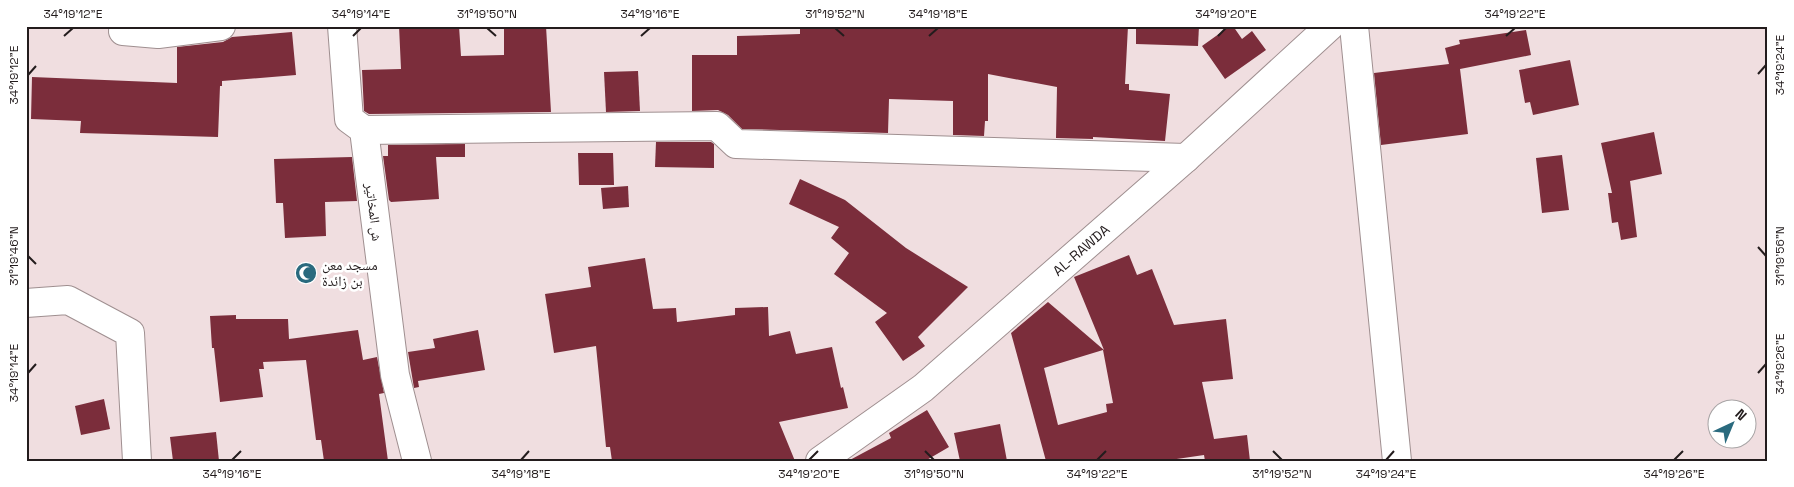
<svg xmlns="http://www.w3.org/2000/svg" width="1794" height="487" viewBox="0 0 1794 487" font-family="'Space Grotesk','Noto Naskh Arabic',sans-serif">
	<rect width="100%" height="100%" fill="#f0dee0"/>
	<g fill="#7b2d3b" fill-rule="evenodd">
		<path d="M399,26H459L461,56L504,55V26H546L551,112L369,114L364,111L362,70L401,69Z"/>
		<path d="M800,26H1128L1125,84H1129V90L1170,94L1165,141L1093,137V139L1056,138L1057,87L988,74V121H985L984,136L953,135V101L889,99L888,133L742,129L728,115L718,110L692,111V55H737V36L800,34Z"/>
		<path d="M1136,26H1199L1198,46L1136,44Z"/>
		<path d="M1230,26H1233L1242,39L1252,31L1266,50L1225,79L1202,46Z"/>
		<path d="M1526,30L1531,55L1460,69L1468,134L1381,145L1374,73L1449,64L1445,48L1460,44L1459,40Z"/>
		<path d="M292,32L296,75L222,81V86H220L218,137L80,133L81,121L31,119L32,77L177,83V47L223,42L232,37Z"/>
		<path d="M1570,60L1579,105L1533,115L1530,102L1525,103L1519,70Z"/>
		<path d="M638,71L640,111L606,112L604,72Z"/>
		<path d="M1654,132L1662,174L1630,181L1637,237L1621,240L1618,222L1612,223L1608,193H1612L1601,143Z"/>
		<path d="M656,142H711L714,144V168L655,167Z"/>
		<path d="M465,144V157H436L439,199L391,202L389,200L383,156H388V145Z"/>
		<path d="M578,153H613L614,185H579Z"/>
		<path d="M1562,155L1569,210L1542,213L1536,158Z"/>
		<path d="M352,157L357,201L325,202L326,236L285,238L283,203H276L274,159Z"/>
		<path d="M800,179L845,200L906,248L968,287L918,337L925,346L903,361L875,322L887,313L834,274L849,253L831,238L839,227L789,204Z"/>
		<path d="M628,186L629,207L603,209L601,188Z"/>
		<path d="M1129,255L1137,275L1152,269L1174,325L1226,319L1233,379L1202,382L1214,439L1247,435L1250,461H1205L1204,455L1163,461H1046L1011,333L1048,302L1104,350L1074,277ZM1103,350L1113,403L1106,404L1107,412L1058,425L1044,368Z"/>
		<path d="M645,258L653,309L676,308L677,322L735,315V308L768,307L769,336L790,331L796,354L832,347L841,388L843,387L848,408L779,422L795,461H612L610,447H606L596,346L554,353L545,294L591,287L588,267Z"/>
		<path d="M236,315V319H288L289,339L358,330L363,360L377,357L384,393L379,394L388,461H324L321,440H316L306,360L263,362L264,369H259L263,397L220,402L214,348H212L210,316Z"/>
		<path d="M478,330L485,370L418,381L419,387L414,388L408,352L435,348L433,339Z"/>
		<path d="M104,399L110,429L81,435L75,406Z"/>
		<path d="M927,410L949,447L925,461H848L891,438L889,433Z"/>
		<path d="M1000,424L1007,461H960L954,433Z"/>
		<path d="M216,432L219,461H173L170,437Z"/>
	</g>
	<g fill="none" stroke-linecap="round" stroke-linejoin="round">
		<g stroke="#9f8f90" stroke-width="30">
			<g id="minor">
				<path d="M342,26L349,119L364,130L395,375L417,461"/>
				<path d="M1354,26L1397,461"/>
				<path d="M123,31L158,34L221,26"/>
				<path d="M364,130L717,126L736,144L1186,158"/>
				<path d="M26,303L68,300L130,333L137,461"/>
				<path d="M820,461L923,388L1186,158L1330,26"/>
			</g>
		</g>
		<use href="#minor" stroke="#fff" stroke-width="28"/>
	</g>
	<path fill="none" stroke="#231c1d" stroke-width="2" d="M487,28L496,36M835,28L844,36M64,36L73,28M353,36L361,28M641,36L650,28M929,36L938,28M1218,36L1226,28M1506,36L1515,28M1758,74L1766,65M28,75L36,66M1758,247L1766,256M28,256L36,264M28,373L36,364M1758,373L1766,364M925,451L934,460M1273,451L1282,460M232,460L241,451M521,460L529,451M809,460L818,451M1097,460L1106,451M1386,460L1394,451M1674,460L1683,451"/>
	<defs>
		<g id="mosque-disc" transform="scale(1.125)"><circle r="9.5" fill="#2a6a7e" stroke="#fff"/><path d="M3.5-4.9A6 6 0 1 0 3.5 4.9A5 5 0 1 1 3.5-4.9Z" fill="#fff"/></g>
	</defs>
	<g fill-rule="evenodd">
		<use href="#mosque-disc" x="306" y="273"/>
	</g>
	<g text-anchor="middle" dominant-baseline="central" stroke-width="5" stroke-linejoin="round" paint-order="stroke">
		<g font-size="14" fill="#231c1d" stroke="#fff">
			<text transform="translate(374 212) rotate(83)">ش المخاتير</text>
			<text transform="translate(1081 250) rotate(-41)">AL-RAWDA</text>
		</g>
		<g font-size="14" fill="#231c1d" stroke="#fff" text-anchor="start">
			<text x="322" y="265">مسجد معن<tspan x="322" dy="16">بن زائدة</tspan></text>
		</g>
	</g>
	<rect width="1794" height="487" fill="none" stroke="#ffffff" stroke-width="55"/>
	<g transform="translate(1732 424) rotate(44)"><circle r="24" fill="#ffffff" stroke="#a7a4a5"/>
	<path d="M0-4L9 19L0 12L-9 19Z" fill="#2a6a7e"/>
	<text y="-8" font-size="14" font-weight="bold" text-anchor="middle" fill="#231c1d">N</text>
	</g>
	<rect x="28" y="28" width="1738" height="432" fill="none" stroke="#231c1d" stroke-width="2"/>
	<g font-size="12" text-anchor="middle" fill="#231c1d">
		<text x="73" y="18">34°19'12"E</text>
		<text x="361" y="18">34°19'14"E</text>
		<text x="487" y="18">31°19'50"N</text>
		<text x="650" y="18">34°19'16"E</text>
		<text x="835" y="18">31°19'52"N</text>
		<text x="938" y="18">34°19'18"E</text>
		<text x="1226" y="18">34°19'20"E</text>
		<text x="1515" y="18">34°19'22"E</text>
		<text transform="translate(1780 65) rotate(-90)" y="4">34°19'24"E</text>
		<text transform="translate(14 75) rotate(-90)" y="4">34°19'12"E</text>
		<text transform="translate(1780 256) rotate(-90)" y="4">31°19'56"N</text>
		<text transform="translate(14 256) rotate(-90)" y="4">31°19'46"N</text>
		<text transform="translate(1780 364) rotate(-90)" y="4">34°19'26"E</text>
		<text transform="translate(14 373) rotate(-90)" y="4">34°19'14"E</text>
		<text x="232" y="478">34°19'16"E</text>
		<text x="521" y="478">34°19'18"E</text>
		<text x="809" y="478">34°19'20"E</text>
		<text x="934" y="478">31°19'50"N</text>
		<text x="1097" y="478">34°19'22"E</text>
		<text x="1282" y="478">31°19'52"N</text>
		<text x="1386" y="478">34°19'24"E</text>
		<text x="1674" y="478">34°19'26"E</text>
	</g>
</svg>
